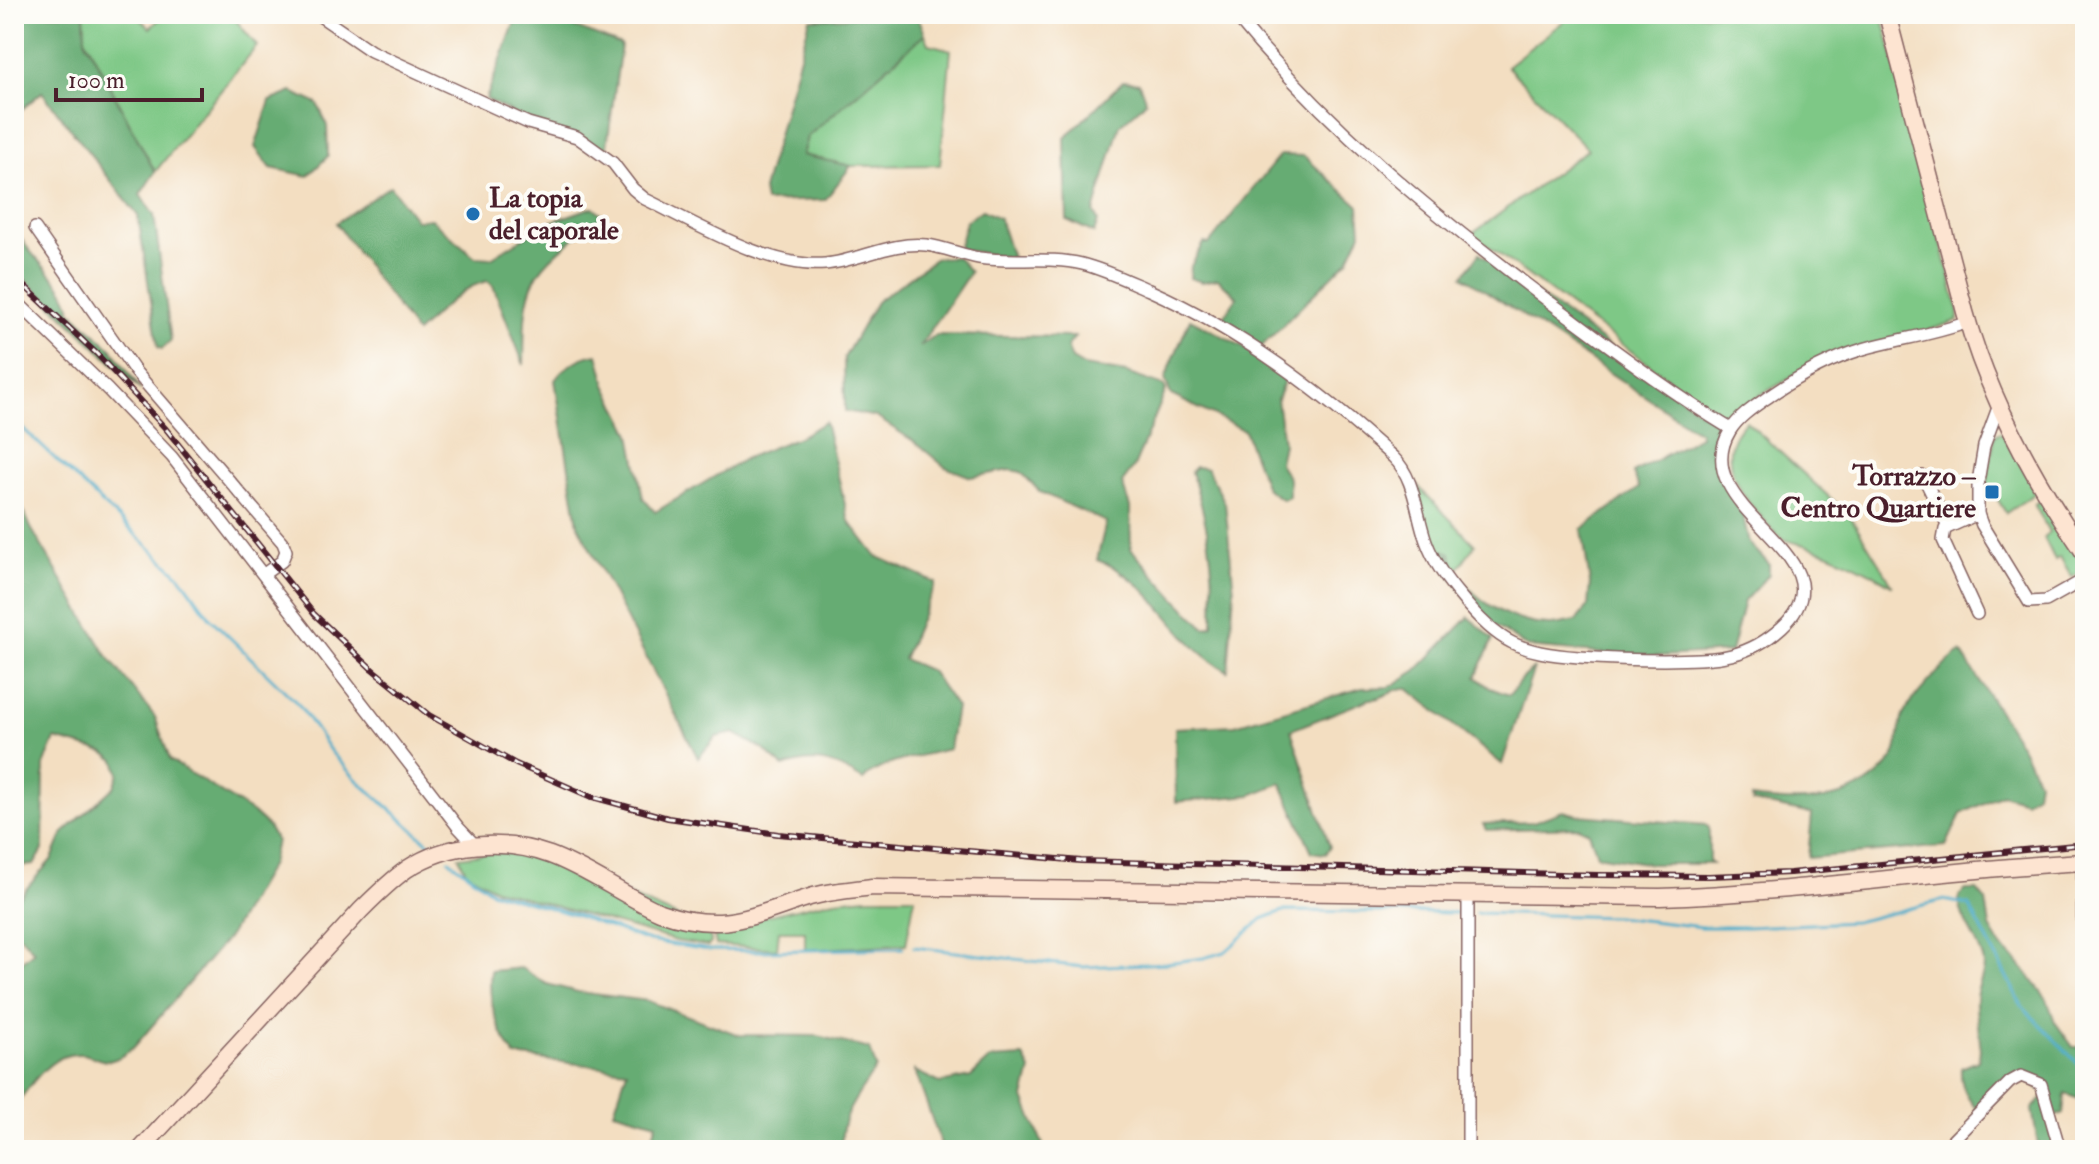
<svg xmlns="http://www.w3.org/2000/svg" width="2099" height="1164" viewBox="0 0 2099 1164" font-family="'IM FELL Double Pica',serif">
	<rect width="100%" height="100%" fill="#fdfcf7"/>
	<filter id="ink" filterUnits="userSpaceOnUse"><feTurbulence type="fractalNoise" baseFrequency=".0125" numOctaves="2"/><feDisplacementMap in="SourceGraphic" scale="16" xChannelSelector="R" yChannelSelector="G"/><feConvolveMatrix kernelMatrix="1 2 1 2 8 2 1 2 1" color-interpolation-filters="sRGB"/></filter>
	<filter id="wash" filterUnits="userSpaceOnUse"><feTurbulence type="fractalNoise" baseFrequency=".006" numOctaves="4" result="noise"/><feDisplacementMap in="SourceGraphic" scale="32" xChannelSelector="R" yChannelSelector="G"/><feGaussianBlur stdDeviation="1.8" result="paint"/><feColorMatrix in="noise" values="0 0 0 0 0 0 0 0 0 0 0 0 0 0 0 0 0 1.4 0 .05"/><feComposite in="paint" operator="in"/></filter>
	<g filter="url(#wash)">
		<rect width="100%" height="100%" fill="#f3dec1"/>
		<g fill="#7ec886" stroke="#647458" stroke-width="2">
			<path d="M84,14H136L150,28L165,14H231L257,46L155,172L85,38Z"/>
			<path d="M1573,14H1882L1959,312V320L1798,374L1760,395L1730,424L1472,234L1588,149L1507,66Z"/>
			<path d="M925,34L929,44L951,50L940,165L851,166L802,155L807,137Z"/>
			<path d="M1746,421L1850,516L1893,586C1866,569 1838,556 1808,546C1801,543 1791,543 1784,539C1777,536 1771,528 1766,522C1739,494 1711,455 1746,421Z"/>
			<path d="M2001,432L2037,492L2006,513L1987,482L1995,435Z"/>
			<path d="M1415,483L1475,545L1456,571L1453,562L1436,554Z"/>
			<path d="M2042,500L2084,565L2085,571L2072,577L2060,557L2055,560L2044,538L2049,532L2034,504Z"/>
			<path d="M496,852L525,855L549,862L709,930L711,943L708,946L677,941L495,889L466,872L459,857Z"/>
			<path d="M867,897H915L906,944L805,950V931H779L777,949L716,945L713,928L835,900Z"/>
		</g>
		<g fill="#66ac73" stroke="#58664f" stroke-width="2">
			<path d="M14,14H84L85,39L155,172L140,195L154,215L171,341L162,349L158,347L138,216L42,92L14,116Z"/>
			<path d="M508,14H578L574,27L621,45L606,153L521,118L486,99L516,19Z"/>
			<path d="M917,14L925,34L807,137L802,155L851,166L825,200L765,202L763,190L810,19Z"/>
			<path d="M1123,81L1139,83L1146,102L1120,125L1094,212L1098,221L1094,233L1067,220L1065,138Z"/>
			<path d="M292,92L318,104L327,126L328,156L308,176L271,168L255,147L270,101Z"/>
			<path d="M1280,155L1304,156L1359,206L1361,233L1348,260L1260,348L1219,323L1237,297L1218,279L1202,282L1190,278L1191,266L1204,243L1209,244Z"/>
			<path d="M390,186L416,220L431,219L475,257L491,258L545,224L593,207L603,215C583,232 547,256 535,279C522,304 525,337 524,365L493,286L488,281C460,286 436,315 416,333L336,223Z"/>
			<path d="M982,210L999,218L1012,258L958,249L966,221Z"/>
			<path d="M14,221C22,257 66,276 71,311L112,349L141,390L14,269Z"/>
			<path d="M1480,253L1726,430L1718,449L1719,469L1729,494L1743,515L1749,543L1769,564V574L1744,601L1731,652L1645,657L1527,647L1478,614L1436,554L1443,550L1451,553C1457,593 1512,626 1551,625C1559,625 1568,622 1576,621L1588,606L1590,583L1582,529L1639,488L1633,473L1700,436L1699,432L1463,276Z"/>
			<path d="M957,257L970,272L920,346L936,335L1075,337L1067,347L1072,359L1084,366L1126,373L1164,386L1166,390L1134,467L1122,483L1130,507L1131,549L1175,598L1205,628L1213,625C1215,574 1209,521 1191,472L1195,467L1207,468L1225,503L1234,591L1228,671C1176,645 1155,579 1097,560L1106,522L1040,492L1021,472L1010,470L971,477L945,467L915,442L876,417L845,411L844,358L876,302L936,258Z"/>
			<path d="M1190,319L1280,366L1286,377L1277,399L1283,443L1279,463L1289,479V497L1283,500L1266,488L1244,430L1171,395L1165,379Z"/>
			<path d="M598,354L606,385L631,434L643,498L655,512L746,458L801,436L825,422L849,521L876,556L936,583L903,659L931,671L956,707L949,749C926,755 878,762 863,780C836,763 817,755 784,767L763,749L734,733L716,737L698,758L578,525L555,380C565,366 581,356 598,354Z"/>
			<path d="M14,499L22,507L31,528L106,654L155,717L170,760L253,813L268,827L276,841L271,864L229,936L134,1047C98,1077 100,1048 69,1055C45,1060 28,1090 14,1107V968L34,951L14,929V903L52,859L63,833L114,787L119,773L115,760L103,752L55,739L44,765L43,850L34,865L14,867Z"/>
			<path d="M1469,617L1493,639L1476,677L1490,688L1509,695L1521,680L1534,668L1502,764L1407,688C1392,687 1385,700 1370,699L1291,730L1330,847L1325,854L1312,852L1281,783L1251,795L1176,802L1175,728L1235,725L1362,688L1390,687L1417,670Z"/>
			<path d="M1961,652L2022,748L2038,781L2036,793L2025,801L2002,794L1961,814L1946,846L1808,858L1812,814L1753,802L1752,798C1801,805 1862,804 1893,758C1900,746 1898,729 1903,716C1909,701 1947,660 1961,652Z"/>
			<path d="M1563,811L1578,815L1707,825L1709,832V861L1712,864H1651L1597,855L1589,832L1578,827L1486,830L1483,824L1533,822Z"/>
			<path d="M1966,890H1977L1986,901L1990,927L2001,947L2018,962L2047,999L2055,1022L2073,1047H2085V1101L2065,1094L2063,1113L2053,1117L2060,1150H2039L2032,1109L2046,1094L2021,1076L1980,1113C1967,1099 1960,1087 1961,1068L1978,1061C1984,1041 1975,1021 1976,1000C1976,985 1987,975 1983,959C1977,936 1959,920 1959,896Z"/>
			<path d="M521,968L547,984L578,992L648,1001L739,1035L818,1036L870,1049L876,1068C860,1093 836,1119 843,1150H648L657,1123L614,1111L627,1070L515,1056C498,1032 487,1001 491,971Z"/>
			<path d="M1024,1057L1031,1070L1024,1098L1045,1150H943L915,1071L940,1083L971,1077L990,1059Z"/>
		</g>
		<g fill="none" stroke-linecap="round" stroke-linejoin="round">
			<g stroke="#4aabc9" stroke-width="3">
				<path d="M16,422L180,576L211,619L299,705L331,752L356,779L432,846"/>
				<path d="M449,860L491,891L575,915L649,941L709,950L764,951L903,948"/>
				<path d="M1476,913L1616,917L1702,927H1746L1855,922L1944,900L1969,905L2022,1006L2085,1071"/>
				<path d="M914,947L1083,967L1166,963L1203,958L1225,952L1262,919L1283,911L1462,913"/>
			</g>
		</g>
	</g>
	<g filter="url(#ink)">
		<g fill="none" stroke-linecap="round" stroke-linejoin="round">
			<g stroke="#856260" stroke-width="14">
				<g id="street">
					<path d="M317,14L371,51L528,123L577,137L613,163L633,189L645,199C695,223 770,269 825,264C858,261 893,241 926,245C944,247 961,255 979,258C1013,263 1049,256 1082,264C1105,270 1128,281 1149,290C1241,331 1319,390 1393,457C1415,478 1416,513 1426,541C1434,563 1446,579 1461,597C1498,643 1521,653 1579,657C1608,659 1636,660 1664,660C1712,659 1745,661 1782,627C1859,556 1682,510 1730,431C1739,416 1757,405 1771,395C1799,376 1830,359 1863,349C1898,339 1933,335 1968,322"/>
					<path d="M1234,14C1326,127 1431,212 1547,300C1608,345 1666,390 1731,429"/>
					<path d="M35,228L135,371L283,543L286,551L282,561L264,574"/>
					<path d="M14,299L108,390L172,457L458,827L475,845"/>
					<path d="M1999,405L1984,446L1978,482V514L1982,525L2029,602L2046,601L2085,579"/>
					<path d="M1923,476L1948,527"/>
					<path d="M1977,614L1943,540L1945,529L1978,514"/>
					<path d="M1468,1150V895"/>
					<path d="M1943,1150L2010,1082L2021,1076L2041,1084L2060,1150"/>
				</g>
			</g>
			<g stroke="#856260" stroke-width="19">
				<g id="secondary">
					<path d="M1887,14L1965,312C1989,399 2034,480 2085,554"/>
					<path d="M2085,858V924"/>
					<path d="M140,1150L361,910C375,896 390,881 407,869C448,842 504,838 550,855C588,869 622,895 660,912C723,934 751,916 810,897C830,891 851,890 872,887L1660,897C1802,893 1943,869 2084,862"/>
				</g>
			</g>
			<use href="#street" stroke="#fff" stroke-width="11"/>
			<use href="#secondary" stroke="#fde4d1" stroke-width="16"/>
			<g stroke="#4a1f2b" stroke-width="6">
				<path id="rail" d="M14,276L97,354L166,429L314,614L372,669L429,715L516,764L589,796L668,818L778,834L1081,861L1598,875L1709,876L1790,873L2085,844"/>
			</g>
			<use href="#rail" stroke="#fdfcf7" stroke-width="3" stroke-dasharray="9" stroke-linecap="butt"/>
		</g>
	</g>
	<g fill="#1f6fb2" stroke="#fdfcf7" stroke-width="3">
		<circle cx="473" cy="214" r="8"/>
		<rect x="1984" y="484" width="16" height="16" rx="4"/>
	</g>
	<g text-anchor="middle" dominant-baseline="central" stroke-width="8" stroke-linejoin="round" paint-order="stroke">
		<g font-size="28" font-weight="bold" fill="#4a1f2b" stroke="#fdfcf7" text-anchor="start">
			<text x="489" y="198">La topia<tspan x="489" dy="32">del caporale</tspan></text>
			<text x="1976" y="476" text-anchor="end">Torrazzo –<tspan x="1976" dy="32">Centro Quartiere</tspan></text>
		</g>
	</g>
	<rect width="2099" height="1164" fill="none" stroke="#fdfcf7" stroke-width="48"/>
	<path d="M56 88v12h146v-12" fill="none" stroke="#4a1f2b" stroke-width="4"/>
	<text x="68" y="88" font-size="24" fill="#4a1f2b" stroke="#fdfcf7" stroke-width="6" paint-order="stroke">100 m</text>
</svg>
